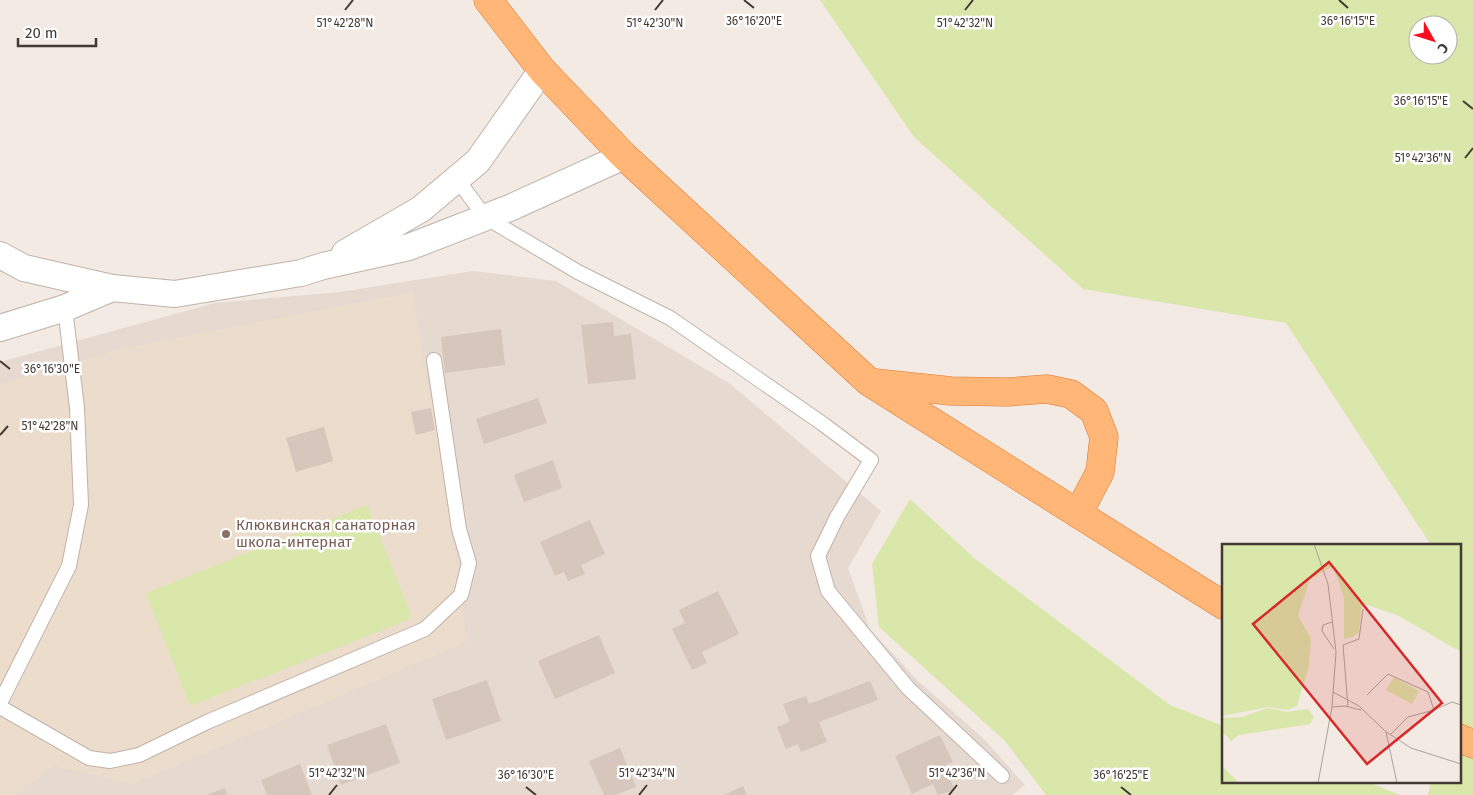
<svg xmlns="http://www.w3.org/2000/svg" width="1473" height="795" viewBox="0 0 1473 795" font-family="'Fira Sans',sans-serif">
	<rect width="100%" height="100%" fill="#f2eae3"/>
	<path fill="#e6dad0" d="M473,271L556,281L729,383L881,511L848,568L870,629L918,681L984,739L1025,785L1012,795H0V362L215,303L340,292Z"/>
	<path fill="#ebdccc" d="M413,292L425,376L439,425L467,642L133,784L54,766L14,795H0V384L124,348Z"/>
	<g fill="#d9e7aa" fill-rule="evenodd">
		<path d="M820,0H1473V795H1428L1431,781H1459V608L1462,592L1459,588V545H1431L1286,323L1083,289L914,137ZM1418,25H1448V55H1418Z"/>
		<path d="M910,499L974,558L1170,705L1223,726V781H1365L1400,795H1046L1005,741L879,627L872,564Z"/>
		<path d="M367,505L412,618L190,706L146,593Z"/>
	</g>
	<g fill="#d6c6bb">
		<path d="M613,322L614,336L631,334L636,379L588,384L581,325Z"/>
		<path d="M501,329L505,365L445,373L441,337Z"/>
		<path d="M538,398L547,423L484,444L476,419Z"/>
		<path d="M431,408L435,430L416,435L411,412Z"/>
		<path d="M324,427L333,461L296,472L286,438Z"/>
		<path d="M553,460L562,488L524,502L514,475Z"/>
		<path d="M590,520L605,554L581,565L585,574L568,581L564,572L555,576L540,542Z"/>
		<path d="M718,591L739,634L702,652L707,663L692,670L672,629L685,623L679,610Z"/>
		<path d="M599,635L615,673L555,699L538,661Z"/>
		<path d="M487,680L501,721L446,740L432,699Z"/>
		<path d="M870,681L878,700L819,722L827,742L801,752L798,744L786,749L777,727L790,722L783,704L806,696L809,704Z"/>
		<path d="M386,724L400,763L341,785L327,745Z"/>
		<path d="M940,735L953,762L944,766L955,790L938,795L933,784L912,794L895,756Z"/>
		<path d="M620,748L636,787L615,795H604L589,761Z"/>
		<path d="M300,764L312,795H267L261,780Z"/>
		<path d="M743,786L747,795H724Z"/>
		<path d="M225,788L227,795H206Z"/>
	</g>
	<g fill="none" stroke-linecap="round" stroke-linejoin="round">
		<g stroke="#c0b2a8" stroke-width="16">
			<g id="service">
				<path d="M457,179L485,217L578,272L670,318L823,424L871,460L837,517L818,556L828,591L908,688L1002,776"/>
				<path d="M0,703L69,566L81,505L77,408L65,308"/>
				<path d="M0,707L89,758L110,761L139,755L207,722L425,629L461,595L469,563L459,529L434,360"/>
			</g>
		</g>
		<g stroke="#c0b2a8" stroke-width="28">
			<g id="minor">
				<path d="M345,253L421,209L478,161L542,70"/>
				<path d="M0,255L24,268L112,288"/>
				<path d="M0,328L65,308L112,288L175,294L301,273L323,266L409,247L512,207L624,156"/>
			</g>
		</g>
		<g stroke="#df782f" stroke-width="29">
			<g id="trunk">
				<path d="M488,0L542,70L624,156L869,382L1223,605"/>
				<path d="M875,383L951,391L1007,392L1047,389L1071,394L1094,411L1104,437L1100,472L1078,514"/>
				<path d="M1459,738L1473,744"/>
			</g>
		</g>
		<use href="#service" stroke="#fff" stroke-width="14"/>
		<use href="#minor" stroke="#fff" stroke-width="26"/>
		<use href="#trunk" stroke="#ffb677" stroke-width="28"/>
	</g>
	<path fill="none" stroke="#433933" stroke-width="2" d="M744,0L754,8M1339,0L1348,8M345,10L353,0M655,10L663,0M965,10L973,0M1463,101L1473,109M1465,158L1473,148M0,361L10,369M0,435L8,426M526,787L536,795M1121,787L1131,795M329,795L337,785M639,795L647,785M949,795L957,785"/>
	<circle fill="#8d6e63" stroke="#fff" stroke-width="2" cx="226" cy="534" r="5"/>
	<g text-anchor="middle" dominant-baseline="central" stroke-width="5" stroke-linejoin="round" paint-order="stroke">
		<g font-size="15" fill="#785e54" stroke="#fff" text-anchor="start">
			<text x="236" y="525">Клюквинская санаторная<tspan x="236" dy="17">школа-интернат</tspan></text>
		</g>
	</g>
	<g transform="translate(1222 544)">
		<rect width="239" height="239" fill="#f2eae3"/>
		<path d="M0,0H239V108L177,72L140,59L137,88L131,93L122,95V54L111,22L88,35L76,72L89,94L87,122L75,162L65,166L46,163L0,172ZM172,133L197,147L190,160L164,146ZM45,164L65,168L86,165L92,173L88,180L17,191L9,197L3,190L0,191V174L20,173ZM0,222L17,239H0Z" fill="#d9e7aa"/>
		<path fill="none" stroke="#aca39d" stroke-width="1" d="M92,0L106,40L114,108L110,163L96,239M110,78L101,81L100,87L112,105M111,148L137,162L163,187L189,204L239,220M145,151L166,130L206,148L212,166L230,158L239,161M110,163L123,162L139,166M126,163L121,101L137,95L141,65M164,188L175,239M169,190L186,173L212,166"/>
		<path fill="#d62828" fill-opacity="0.15" stroke="#d62828" stroke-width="2.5" d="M107,18L220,159L145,220L31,80Z"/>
		<rect width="239" height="239" fill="none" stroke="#433933" stroke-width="2.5"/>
	</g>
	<g font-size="12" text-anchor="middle" fill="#433933" stroke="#fff" stroke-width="5" stroke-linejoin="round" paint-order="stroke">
		<text x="754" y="25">36°16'20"E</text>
		<text x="1348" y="25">36°16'15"E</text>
		<text x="345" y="27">51°42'28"N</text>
		<text x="655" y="27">51°42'30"N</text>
		<text x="965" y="27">51°42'32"N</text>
		<text x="1421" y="105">36°16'15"E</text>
		<text x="1423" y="162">51°42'36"N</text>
		<text x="52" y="373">36°16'30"E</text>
		<text x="50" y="430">51°42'28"N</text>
		<text x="337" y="777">51°42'32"N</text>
		<text x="647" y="777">51°42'34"N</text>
		<text x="957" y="777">51°42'36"N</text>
		<text x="526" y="779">36°16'30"E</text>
		<text x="1121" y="779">36°16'25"E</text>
	</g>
	<g transform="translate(1433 40) rotate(129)"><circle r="24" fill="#ffffff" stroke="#b4b0ad"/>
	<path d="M0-4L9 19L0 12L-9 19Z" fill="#fd0e1f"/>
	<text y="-8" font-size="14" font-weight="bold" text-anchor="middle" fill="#433933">С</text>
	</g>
	<path d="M18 38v8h78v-8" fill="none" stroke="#433933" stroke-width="2.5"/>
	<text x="25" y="38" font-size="15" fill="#433933" stroke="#ffffff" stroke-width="4" paint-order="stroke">20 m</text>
</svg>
